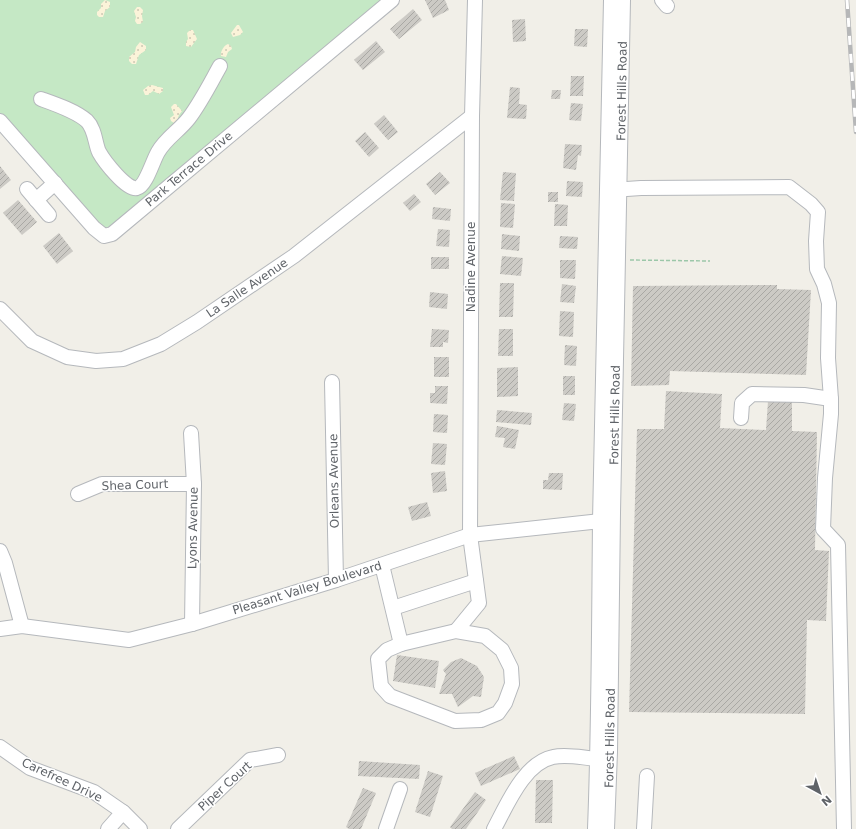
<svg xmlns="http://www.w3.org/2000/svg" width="856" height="829" viewBox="0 0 856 829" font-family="'DejaVu Sans',sans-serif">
	<defs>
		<pattern id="sand-dots" width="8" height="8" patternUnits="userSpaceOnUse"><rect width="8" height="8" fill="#fbf3d9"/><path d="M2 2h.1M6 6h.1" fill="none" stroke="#cec8b4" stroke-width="1.8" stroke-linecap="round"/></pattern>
		<pattern id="building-hatch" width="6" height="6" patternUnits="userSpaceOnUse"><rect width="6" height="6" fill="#cccac5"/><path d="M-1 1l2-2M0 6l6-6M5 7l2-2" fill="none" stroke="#a9a8a4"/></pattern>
	</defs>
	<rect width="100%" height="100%" fill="#f1efe8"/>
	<path fill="#c5e8c5" d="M0,0H389L104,243L0,118Z"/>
	<g fill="url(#sand-dots)">
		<path d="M105,0L110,2V7L105,11L103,17H99L97,15V12L101,8V4Z"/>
		<path d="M137,7H140L143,10L142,16L143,22L140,24H137L135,21L136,17L134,11Z"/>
		<path d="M237,25H239L243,32L240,35L233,37L231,33Z"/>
		<path d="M190,30H193L197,39L191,47L186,46V42L188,39L187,33Z"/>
		<path d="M140,42L146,46V50L139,55L136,64H132L129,61V57L135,52L136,47Z"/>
		<path d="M228,44L231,46L232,49L228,52L226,57L221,56C220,52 224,45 228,44Z"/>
		<path d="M152,85L163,88V91L159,94L153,91L148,95H145L143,90L148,86Z"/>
		<path d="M174,104H176L182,111L179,115L177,121L174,123L171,121L170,118L174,115L171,107Z"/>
	</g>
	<g fill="url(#building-hatch)">
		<path d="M425,0H445L449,10L433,18Z"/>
		<path d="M413,9L422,20L399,39L390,29Z"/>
		<path d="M525,19L526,41L513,42L512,20Z"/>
		<path d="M575,29H588L587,47L574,46Z"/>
		<path d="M376,41L385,52L363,70L354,60Z"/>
		<path d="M571,76H584L583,96H570Z"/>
		<path d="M510,87L520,88L519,104L527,105L526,119L507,118Z"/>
		<path d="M552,90H561L560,99H551Z"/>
		<path d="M571,103L583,104L581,121L569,120Z"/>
		<path d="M384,115L398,132L388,140L374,124Z"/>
		<path d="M365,132L379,148L369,157L355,141Z"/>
		<path d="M565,144L582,145L581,156L578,155L576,170L563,168Z"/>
		<path d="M0,166L11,180L0,189Z"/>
		<path d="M440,172L450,183L435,195L426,184Z"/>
		<path d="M503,172L516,173L514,201L500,200Z"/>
		<path d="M567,181L583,182L582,197L566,196Z"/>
		<rect x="548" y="192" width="10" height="10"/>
		<path d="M414,194L421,202L410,211L403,203Z"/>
		<path d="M18,200L37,222L22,235L3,213Z"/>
		<path d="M501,203L515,204L513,228L500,227Z"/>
		<path d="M555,204L568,205L567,226H554Z"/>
		<path d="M433,207L451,209L450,221L432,219Z"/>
		<path d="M438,229L450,230L449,247L436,246Z"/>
		<path d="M59,233L73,251L57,264L43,246Z"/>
		<path d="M502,234L520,236L519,251L501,249Z"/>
		<path d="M560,236L578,237L577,249L559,248Z"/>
		<path d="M502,256L523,258L521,276L500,274Z"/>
		<rect x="431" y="257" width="18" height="12"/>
		<path d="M560,260H576L575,279L560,278Z"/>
		<path d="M500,283H514L513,317H499Z"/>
		<path d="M562,284L576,286L574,303L560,302Z"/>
		<path d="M777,285V289L811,290L806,375L670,371L669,385L631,386L633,286Z"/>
		<path d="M430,292L448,294L447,309L429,307Z"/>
		<path d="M560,311L574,312L573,337L559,336Z"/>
		<path d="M432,329L449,330L448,343L443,342V347H430Z"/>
		<path d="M499,329H513V356H498Z"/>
		<path d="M565,345L577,346L576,366L564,365Z"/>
		<rect x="434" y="357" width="15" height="20"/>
		<path d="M518,367V396L497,397V368Z"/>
		<rect x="563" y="376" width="12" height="19"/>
		<path d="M435,386H448L447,404L430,403V393H435Z"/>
		<path d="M666,391L722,394L720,428L766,430L768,401H792V431L817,432L815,550L829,551L826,621L807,620L805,714L629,712L637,429H664Z"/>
		<path d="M564,403L576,404L574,421L562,420Z"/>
		<path d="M497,410L532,413L531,425L496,422Z"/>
		<path d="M434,414L448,415L447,433L433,432Z"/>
		<path d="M497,426L519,430L515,449L503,447L505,438L495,437Z"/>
		<path d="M433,443L447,444L445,465L431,464Z"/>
		<path d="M445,471L447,491L433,493L431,473Z"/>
		<path d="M549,473H563L562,490L543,489V480H548Z"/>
		<path d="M427,502L431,516L412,521L408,507Z"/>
		<path d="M397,655L439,661L435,688L393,681Z"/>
		<path d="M461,658L477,666L484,677L481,697L473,696L458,707L452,694H439L446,674L443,670L451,662Z"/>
		<path d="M514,756L520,769L481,786L475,773Z"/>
		<path d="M359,761L420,765L419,779L358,776Z"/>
		<path d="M428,771L443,776L430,817L415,812Z"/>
		<path d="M536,780H553L552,823H535Z"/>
		<path d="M363,788L376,793L361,829H349L346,827Z"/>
		<path d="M475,792L486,800L466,829H452L450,827Z"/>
	</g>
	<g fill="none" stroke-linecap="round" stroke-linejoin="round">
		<g stroke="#b5b8bc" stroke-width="16">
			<g id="minor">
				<path d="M662,0L667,6"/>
				<path d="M41,99C55,104 76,111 87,121C95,129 95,143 99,152C104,161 127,191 137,188C146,186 153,160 158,152C166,138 179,131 189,118C201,102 210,84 220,66"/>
				<path d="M0,121L94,228L104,236L112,234L392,0"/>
				<path d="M27,189L49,215"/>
				<path d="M612,190L641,188L789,187L811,204L818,212L816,241L817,269L824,284L829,303L828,358L831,399"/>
				<path d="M36,200L55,183"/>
				<path d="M0,309L32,341L67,357L96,361L123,359L161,344L197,322L294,256L472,116"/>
				<path d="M332,382L336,580"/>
				<path d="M741,418L742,403L752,394L804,395L831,399V414L825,478L823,529L838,545L844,829"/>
				<path d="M191,433L194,484L192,624"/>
				<path d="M78,494L102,484H194"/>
				<path d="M0,551L5,563L22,626"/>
				<path d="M382,565L401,644"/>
				<path d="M393,608L476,581"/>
				<path d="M0,629L22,626L129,640L192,624L336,580L470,535L610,520"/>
				<path d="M456,631L479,603L470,535L472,116L475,0"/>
				<path d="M456,631L485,636L502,650L511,668L512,684L505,703L498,713L481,720L455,721L390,696L381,686L378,659L387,650L401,644Z"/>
				<path d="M0,747L30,768L94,792L123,812L140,829"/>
				<path d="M108,829L123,812"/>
				<path d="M178,829L250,760L278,755"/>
				<path d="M386,829L400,789"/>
				<path d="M494,829C507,805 524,763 553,757C570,753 589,760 606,759"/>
				<path d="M595,829C599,726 599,624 600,521C603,347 608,174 611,0"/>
				<path d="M607,829L610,752L613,513L623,0"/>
				<path d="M644,829L647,776"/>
			</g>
		</g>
		<path stroke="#9cc7a9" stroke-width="1.5" stroke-dasharray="4 2" stroke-linecap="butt" d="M630,260L710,261"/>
		<use href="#minor" stroke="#fff" stroke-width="14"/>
		<g stroke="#b6b7b8" stroke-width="4.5">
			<path id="rail" d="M847,0L856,132"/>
		</g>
		<use href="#rail" stroke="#fff" stroke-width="3" stroke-dasharray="9" stroke-linecap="butt"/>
	</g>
	<g text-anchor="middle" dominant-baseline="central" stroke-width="3" stroke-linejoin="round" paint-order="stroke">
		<g font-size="12" fill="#5f6368" stroke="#fff">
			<text transform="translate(622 91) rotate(-89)">Forest Hills Road</text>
			<text transform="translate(189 169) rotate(-40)">Park Terrace Drive</text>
			<text transform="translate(471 267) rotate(-90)">Nadine Avenue</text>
			<text transform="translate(247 288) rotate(-34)">La Salle Avenue</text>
			<text transform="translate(615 415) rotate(-89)">Forest Hills Road</text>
			<text transform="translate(334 481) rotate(-91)">Orleans Avenue</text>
			<text transform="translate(135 485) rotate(-2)">Shea Court</text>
			<text transform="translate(193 528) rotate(-89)">Lyons Avenue</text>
			<text transform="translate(307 588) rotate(-17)">Pleasant Valley Boulevard</text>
			<text transform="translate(610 738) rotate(-89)">Forest Hills Road</text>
			<text transform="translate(62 780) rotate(25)">Carefree Drive</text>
			<text transform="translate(225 786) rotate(-42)">Piper Court</text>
		</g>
	</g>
	<g transform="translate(820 793) rotate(140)" stroke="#ffffff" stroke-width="3" paint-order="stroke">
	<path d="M0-3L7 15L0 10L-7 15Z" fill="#5f6368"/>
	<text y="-6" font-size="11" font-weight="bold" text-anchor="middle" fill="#5f6368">N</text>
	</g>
</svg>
